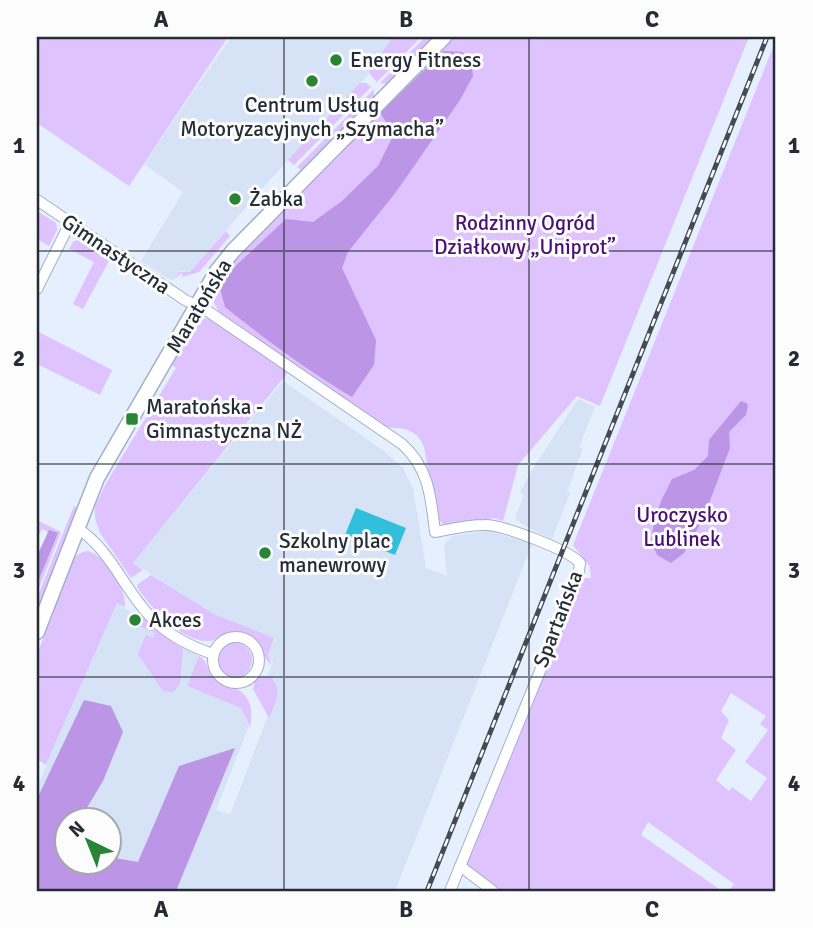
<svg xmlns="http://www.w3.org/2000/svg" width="813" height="928" viewBox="0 0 813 928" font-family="Signika,sans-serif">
	<rect width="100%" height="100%" fill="#e6effe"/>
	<g fill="#d6e2f5" fill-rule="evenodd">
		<path d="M231,37H399L369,74L268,182L190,272L179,271L173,280L167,278L141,261L183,192L144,164Z"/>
		<path d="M283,381L384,451L403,468L413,488L426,568L447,576L444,544L452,536L489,531L532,544L395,891H37V787L117,603L132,613L142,615L169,641L199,656L187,686L241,708L249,726L216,810L230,815L277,692L263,686L273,663L268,655L274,639L216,615L133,563ZM66,820H108V862H66Z"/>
		<path d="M578,399L595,407L579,447L583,449L567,491L570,493L552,539L527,527L516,520L515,517L524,496L520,492L532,470Z"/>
	</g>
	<g fill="#dec3fe" fill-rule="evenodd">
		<path d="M37,37H228L129,186L37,123Z"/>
		<path d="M393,37H421L377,82C369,75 366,68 370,58L376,62Z"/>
		<path d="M425,37H436L389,84L380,83Z"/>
		<path d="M452,37H749L600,406L577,396L518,465L503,521L494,518L448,525L443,524L438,519C435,503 432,487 428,471C425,455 427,437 407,430C401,427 393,429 386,427L227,319L220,314L214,303V297L219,280L263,230L336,159Z"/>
		<path d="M776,40V891H729L734,884L648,822L641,835L722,891H500L473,872L466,862L582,578H591L590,567L573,545ZM731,693L766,716L760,724L768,730L745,762L767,778L751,801L732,787L729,791L716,780L736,750L721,738L729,720L721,711Z"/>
		<path d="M360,83H367L371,87L294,165L288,160Z"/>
		<path d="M374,89V98L303,171L297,167Z"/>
		<path d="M37,211L56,223L57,230L49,246L37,239Z"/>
		<path d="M226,231L230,236L199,272L183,277L182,273L174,279L179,272H190Z"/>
		<path d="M81,238L110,259L83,309L73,304L94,262L69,249L73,242Z"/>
		<path d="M206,318L213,320L289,371L133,563L143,570L131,578L100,533L95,518V507L105,485L176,368L170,364L193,325L198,320Z"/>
		<path d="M37,331L112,370L100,395L37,364Z"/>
		<path d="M74,506L78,508L37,616V598Z"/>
		<path d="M37,520L61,532L37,593V558L49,533L42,529L37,539Z"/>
		<path d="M88,551C106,556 127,590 125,607L117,603L46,765L37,759V654L54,613L50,612C58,592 64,553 88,551Z"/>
		<path d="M151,575L216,615L274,638L268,655L272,665C260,656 261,639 245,633C230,628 222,640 209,641C183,643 150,607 137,587L138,584Z"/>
		<path d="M142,615L158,632L183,649L180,683L174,692L163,691L138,654L146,635L153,638L155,633L137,625Z"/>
		<circle cx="235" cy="660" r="17"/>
		<path d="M199,656C208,661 207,671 214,679C222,687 231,685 240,691C252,699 253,715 250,727L241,708L187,686Z"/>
		<path d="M262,676H270C284,689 275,704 269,718L253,689L255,680Z"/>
	</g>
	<g fill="#bc95e6">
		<path d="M444,51L462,52L471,59L473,76L460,100L396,192L348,252L342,268L376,340L374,365L352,397C307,370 265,339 225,307L220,288L229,272L286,219L313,222L342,201L378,166L394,134L380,113Z"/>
		<path d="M741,401L748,404L746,415L729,432L730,448L703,519L684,553L671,563L657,555L651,541L655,517L662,499L672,479L694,470L708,456L709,440Z"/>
		<path d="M49,530L58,533L37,584V556Z"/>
		<path d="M84,700L111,706L123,732L103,781L80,819L66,820V862H108L109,857L138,862L179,766L235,748L176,891H37V799Z"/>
	</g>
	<path fill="#30c0dc" d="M356,508L406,528L395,555L345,535Z"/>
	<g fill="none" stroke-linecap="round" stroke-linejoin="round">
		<g stroke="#a1b0c8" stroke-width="12">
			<g id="minor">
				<path d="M37,200L185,300L209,312L402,444C429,468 431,498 435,532C451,529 468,525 484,525C501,524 569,550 580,563L578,578L450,891"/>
				<path d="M37,289L70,223"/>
				<path d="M77,528C110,549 123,587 149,615C166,634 189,646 213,654"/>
				<circle cx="236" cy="660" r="23"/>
				<path d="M460,866L493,891"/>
			</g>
		</g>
		<g stroke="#a1b0c8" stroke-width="17">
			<path id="secondary" d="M37,632L97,478L217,271L233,251L444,37"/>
		</g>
		<use href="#minor" stroke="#fff" stroke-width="10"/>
		<use href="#secondary" stroke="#fff" stroke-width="14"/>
		<g stroke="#444b55" stroke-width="5">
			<path id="rail" d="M427,891L767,37"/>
		</g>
		<use href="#rail" stroke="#fcfcfc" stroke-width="2.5" stroke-dasharray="8" stroke-linecap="butt"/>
	</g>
	<path fill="none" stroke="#262c35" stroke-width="2" stroke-opacity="0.55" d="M284,37V891M529,37V891M37,251H776M37,464H776M37,677H776"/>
	<g fill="#298536" stroke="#fcfcfc" stroke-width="2.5">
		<circle cx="336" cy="60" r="7"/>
		<circle cx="312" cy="81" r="7"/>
		<circle cx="235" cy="199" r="7"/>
		<rect x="125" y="412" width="14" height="14" rx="3.5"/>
		<circle cx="265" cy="553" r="7"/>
		<circle cx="135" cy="620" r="7"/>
	</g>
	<g text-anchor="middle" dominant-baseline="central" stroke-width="6" stroke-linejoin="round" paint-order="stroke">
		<g font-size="21" fill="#262c35" stroke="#fcfcfc" text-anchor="start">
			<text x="350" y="60">Energy Fitness</text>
			<text x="312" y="105" text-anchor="middle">Centrum Usług<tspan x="312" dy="24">Motoryzacyjnych „Szymacha”</tspan></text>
			<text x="249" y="199">Żabka</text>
			<text x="146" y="407">Maratońska -<tspan x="146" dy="24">Gimnastyczna NŻ</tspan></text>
			<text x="279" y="541">Szkolny plac<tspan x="279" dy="24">manewrowy</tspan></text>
			<text x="149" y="620">Akces</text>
		</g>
		<g font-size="21" fill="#491272" stroke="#fcfcfc">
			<text x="525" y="223">Rodzinny Ogród<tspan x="525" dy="24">Działkowy „Uniprot”</tspan></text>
			<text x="682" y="515">Uroczysko<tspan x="682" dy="24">Lublinek</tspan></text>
		</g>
		<g font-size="21" fill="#262c35" stroke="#fcfcfc">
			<text transform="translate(116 254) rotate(34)">Gimnastyczna</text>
			<text transform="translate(199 306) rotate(-59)">Maratońska</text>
			<text transform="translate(558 619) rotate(-69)">Spartańska</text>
		</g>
	</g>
	<rect width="813" height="928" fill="none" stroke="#fcfcfc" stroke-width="77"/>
	<g transform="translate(88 841) rotate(317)"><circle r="33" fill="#fcfcfc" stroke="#a6a9ac" stroke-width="2"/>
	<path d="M0-5L12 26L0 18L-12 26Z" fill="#298536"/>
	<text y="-10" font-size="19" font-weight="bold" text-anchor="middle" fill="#262c35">N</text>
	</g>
	<rect x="38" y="38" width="736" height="852" fill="none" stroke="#262c35" stroke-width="2.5"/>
	<g font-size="23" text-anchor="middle" font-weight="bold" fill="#262c35">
		<text x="161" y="27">A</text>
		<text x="406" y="27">B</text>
		<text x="652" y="27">C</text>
		<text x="19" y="153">1</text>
		<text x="794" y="153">1</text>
		<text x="19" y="366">2</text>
		<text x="794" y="366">2</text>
		<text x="19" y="578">3</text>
		<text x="794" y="578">3</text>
		<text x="19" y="791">4</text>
		<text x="794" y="791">4</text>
		<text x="161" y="917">A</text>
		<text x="406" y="917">B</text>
		<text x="652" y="917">C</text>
	</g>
</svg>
